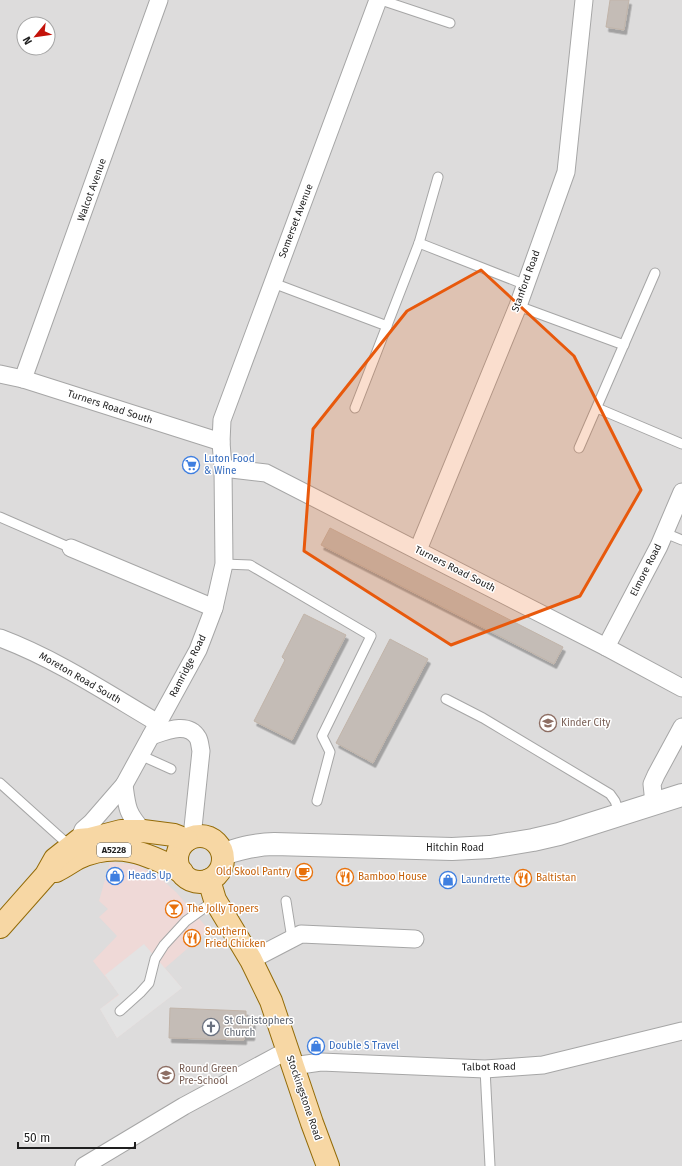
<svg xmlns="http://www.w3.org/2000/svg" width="682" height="1166" viewBox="0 0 682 1166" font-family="'Fira Sans',sans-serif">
	<defs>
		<filter id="shadow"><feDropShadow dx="2.5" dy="4.5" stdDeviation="0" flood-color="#0004"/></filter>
	</defs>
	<rect width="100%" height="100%" fill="#f0ede6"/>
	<path fill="#dddcdc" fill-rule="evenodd" d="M0,0H682V1166H0ZM24,24H48V48H24Z"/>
	<path fill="#efd9d7" d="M110,862L137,865L159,877L176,892L209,930L165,968L182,988L117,1038L100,1009L119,994L93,961L117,936L99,917L108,909L99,901Z"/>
	<path fill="#e3e3e3" d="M144,944L182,988L117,1038L100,1009L119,995L105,975Z"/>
	<g fill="#c4bcb6" stroke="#c1b4a9" filter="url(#shadow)">
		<path d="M610,0H629L624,30L606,27Z"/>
		<path d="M330,528L563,647L554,664L321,545Z"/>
		<path d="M304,614L346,635L292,740L254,721L285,660L282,657Z"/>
		<path d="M390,639L428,659L373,763L336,743Z"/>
		<path d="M170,1008L246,1011V1019H253L252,1036H244V1040L169,1038Z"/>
	</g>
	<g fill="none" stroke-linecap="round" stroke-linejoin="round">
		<g stroke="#a6a6a6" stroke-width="11">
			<g id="service">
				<path d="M381,0L450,23"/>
				<path d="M419,243L526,285"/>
				<path d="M273,283L387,326"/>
				<path d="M518,306L624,345"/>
				<path d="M355,408L419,243L438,177"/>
				<path d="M597,408L682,444"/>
				<path d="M579,448L655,273"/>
				<path d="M0,517L71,548"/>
				<path d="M665,533L682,540"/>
				<path d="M224,564L250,565L371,636L322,736L330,752L317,801"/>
				<path d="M446,699L483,718L610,794L615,801L620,814"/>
				<path d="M140,755L171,769"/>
				<path d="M0,783L71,847"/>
				<path d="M286,901L292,939"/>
				<path d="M120,1011L140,993L149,983L155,959L164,945L186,921L215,900"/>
				<path d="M485,1069L490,1166"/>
			</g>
		</g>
		<g stroke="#a6a6a6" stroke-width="19">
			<g id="minor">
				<path d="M0,374L23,379L221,442"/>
				<path d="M23,379L159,0"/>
				<path d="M223,468L266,473L606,647L682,688"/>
				<path d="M71,548L214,608"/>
				<path d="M418,550L518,306L566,172L584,0"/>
				<path d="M0,638C56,659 107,693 158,723"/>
				<path d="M606,647L659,546L682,492"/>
				<path d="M151,736C166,731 188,721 198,738C200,742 200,747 201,751L192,837"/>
				<path d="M124,785C127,808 127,813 143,831"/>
				<path d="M654,803L652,784L656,775L682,727"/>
				<path d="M79,840L83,830L91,823L124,785L198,650L214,608L224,564L223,468L221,442L222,420L378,0"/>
				<path d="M251,960L301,934L415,939"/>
				<path d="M293,1066L321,1062L485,1069L543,1065L682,1031"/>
				<path d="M84,1166L184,1106L288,1050"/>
			</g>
		</g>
		<g stroke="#a6a6a6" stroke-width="24">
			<path id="tertiary" d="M223,854C240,849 256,844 274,844L452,849L490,847L533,840L559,834L682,795"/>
		</g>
		<g stroke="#936b08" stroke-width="24">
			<g id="primary">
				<circle cx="200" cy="859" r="23"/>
				<path d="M56,871C64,867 71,862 78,858C117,840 147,853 182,872"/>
				<path d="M209,880L215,900L251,960L271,1001L312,1123L328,1166"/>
				<path d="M0,927L46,875L55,859L79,840L90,839L121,831H143L174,835L187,840"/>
			</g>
		</g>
		<use href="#service" stroke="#fff" stroke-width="9"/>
		<use href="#minor" stroke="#fff" stroke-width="17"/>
		<use href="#tertiary" stroke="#fff" stroke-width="22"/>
		<use href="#primary" stroke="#f7d7a4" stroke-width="22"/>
	</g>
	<path fill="#e8590c" fill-opacity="0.2" stroke="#e8590c" stroke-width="3" stroke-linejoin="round" d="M481,270L574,356L641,490L580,596L451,645L304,551L313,429L407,311Z"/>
	<defs>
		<g id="supermarket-ring" transform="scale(0.9)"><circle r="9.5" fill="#fff" stroke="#3f7fe0" stroke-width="1.5"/><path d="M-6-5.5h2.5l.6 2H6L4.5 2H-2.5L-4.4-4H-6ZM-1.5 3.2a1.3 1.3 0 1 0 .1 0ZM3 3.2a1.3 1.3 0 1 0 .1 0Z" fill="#3f7fe0"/></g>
		<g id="school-ring" transform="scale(0.9)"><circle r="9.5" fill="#fff" stroke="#8d6e63" stroke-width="1.5"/><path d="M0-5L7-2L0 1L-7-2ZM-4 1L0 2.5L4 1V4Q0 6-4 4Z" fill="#8d6e63"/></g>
		<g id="cafe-ring" transform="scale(0.9)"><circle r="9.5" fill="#fff" stroke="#e8710a" stroke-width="1.5"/><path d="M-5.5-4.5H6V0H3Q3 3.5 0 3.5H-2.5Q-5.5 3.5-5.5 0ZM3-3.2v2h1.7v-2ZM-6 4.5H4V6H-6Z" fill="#e8710a"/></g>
		<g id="shop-ring" transform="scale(0.9)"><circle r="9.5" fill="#fff" stroke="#3f7fe0" stroke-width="1.5"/><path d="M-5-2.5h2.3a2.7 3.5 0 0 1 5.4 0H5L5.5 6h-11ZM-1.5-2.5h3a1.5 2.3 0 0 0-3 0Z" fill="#3f7fe0"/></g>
		<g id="restaurant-ring" transform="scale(0.9)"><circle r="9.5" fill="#fff" stroke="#e8710a" stroke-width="1.5"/><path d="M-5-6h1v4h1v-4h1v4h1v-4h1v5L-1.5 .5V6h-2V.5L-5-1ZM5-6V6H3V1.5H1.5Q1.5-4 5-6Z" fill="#e8710a"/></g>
		<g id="bar-ring" transform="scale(0.9)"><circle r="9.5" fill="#fff" stroke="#e8710a" stroke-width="1.5"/><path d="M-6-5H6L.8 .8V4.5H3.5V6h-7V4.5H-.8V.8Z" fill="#e8710a"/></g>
		<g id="church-ring" transform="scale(0.9)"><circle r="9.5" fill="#fff" stroke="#6b7280" stroke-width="1.5"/><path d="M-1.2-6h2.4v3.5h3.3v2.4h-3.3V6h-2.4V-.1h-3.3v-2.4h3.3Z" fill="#6b7280"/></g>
	</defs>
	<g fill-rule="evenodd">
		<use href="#supermarket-ring" x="191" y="465"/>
		<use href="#school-ring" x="548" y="723"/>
		<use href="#cafe-ring" x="304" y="872"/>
		<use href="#shop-ring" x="115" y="876"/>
		<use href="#restaurant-ring" x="345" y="877"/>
		<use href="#restaurant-ring" x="523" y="878"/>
		<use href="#shop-ring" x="448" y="880"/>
		<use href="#bar-ring" x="174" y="909"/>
		<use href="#restaurant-ring" x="192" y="938"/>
		<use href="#church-ring" x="211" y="1027"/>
		<use href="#shop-ring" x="316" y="1046"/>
		<use href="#school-ring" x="166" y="1075"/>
	</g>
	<g text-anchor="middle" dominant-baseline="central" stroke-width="3" stroke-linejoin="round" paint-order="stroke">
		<rect fill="#fff" stroke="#626262" stroke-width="1" x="97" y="843" width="34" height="14" rx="3"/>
		<g font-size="9" font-weight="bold" fill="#1f1f1f">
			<text x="114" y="850">A5228</text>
		</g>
		<g font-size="10" fill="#1f1f1f" stroke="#fff">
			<text transform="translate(92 190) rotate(-70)">Walcot Avenue</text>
			<text transform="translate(296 221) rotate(-69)">Somerset Avenue</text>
			<text transform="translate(526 281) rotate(-70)">Stanford Road</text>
			<text transform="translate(110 407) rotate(18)">Turners Road South</text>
			<text transform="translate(455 569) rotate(27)">Turners Road South</text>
			<text transform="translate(646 570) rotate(-63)">Elmore Road</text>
			<text transform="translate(188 666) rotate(-63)">Ramridge Road</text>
			<text transform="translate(80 678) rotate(30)">Moreton Road South</text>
			<text x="455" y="848">Hitchin Road</text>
			<text transform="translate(489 1067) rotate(-1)">Talbot Road</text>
			<text transform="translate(304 1098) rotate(71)">Stockingstone Road</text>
		</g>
		<g font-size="10" fill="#366cbe" stroke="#fff" text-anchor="start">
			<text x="204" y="459">Luton Food<tspan x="204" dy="12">&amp; Wine</tspan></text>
			<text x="128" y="876">Heads Up</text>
			<text x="461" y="880">Laundrette</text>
			<text x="329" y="1046">Double S Travel</text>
		</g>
		<g font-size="10" fill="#785e54" stroke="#fff" text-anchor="start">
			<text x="561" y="723">Kinder City</text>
			<text x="179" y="1069">Round Green<tspan x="179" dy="12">Pre-School</tspan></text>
		</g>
		<g font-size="10" fill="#c56008" stroke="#fff" text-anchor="start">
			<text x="291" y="872" text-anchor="end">Old Skool Pantry</text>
			<text x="358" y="877">Bamboo House</text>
			<text x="536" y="878">Baltistan</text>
			<text x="187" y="909">The Jolly Topers</text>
			<text x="205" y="932">Southern<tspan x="205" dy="12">Fried Chicken</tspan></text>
		</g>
		<g font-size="10" fill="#5b616d" stroke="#fff" text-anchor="start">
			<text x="224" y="1021">St Christophers<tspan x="224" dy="12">Church</tspan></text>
		</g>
	</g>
	<g transform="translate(36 36) rotate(241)"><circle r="19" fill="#ffffff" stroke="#a5a5a5"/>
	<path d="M0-3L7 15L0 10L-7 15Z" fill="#c4120a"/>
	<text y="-6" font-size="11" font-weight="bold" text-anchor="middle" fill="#1f1f1f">N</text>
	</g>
	<path d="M18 1142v6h117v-6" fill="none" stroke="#1f1f1f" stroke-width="2"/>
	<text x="24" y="1142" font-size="12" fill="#1f1f1f" stroke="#ffffff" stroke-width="3" paint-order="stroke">50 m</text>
</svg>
